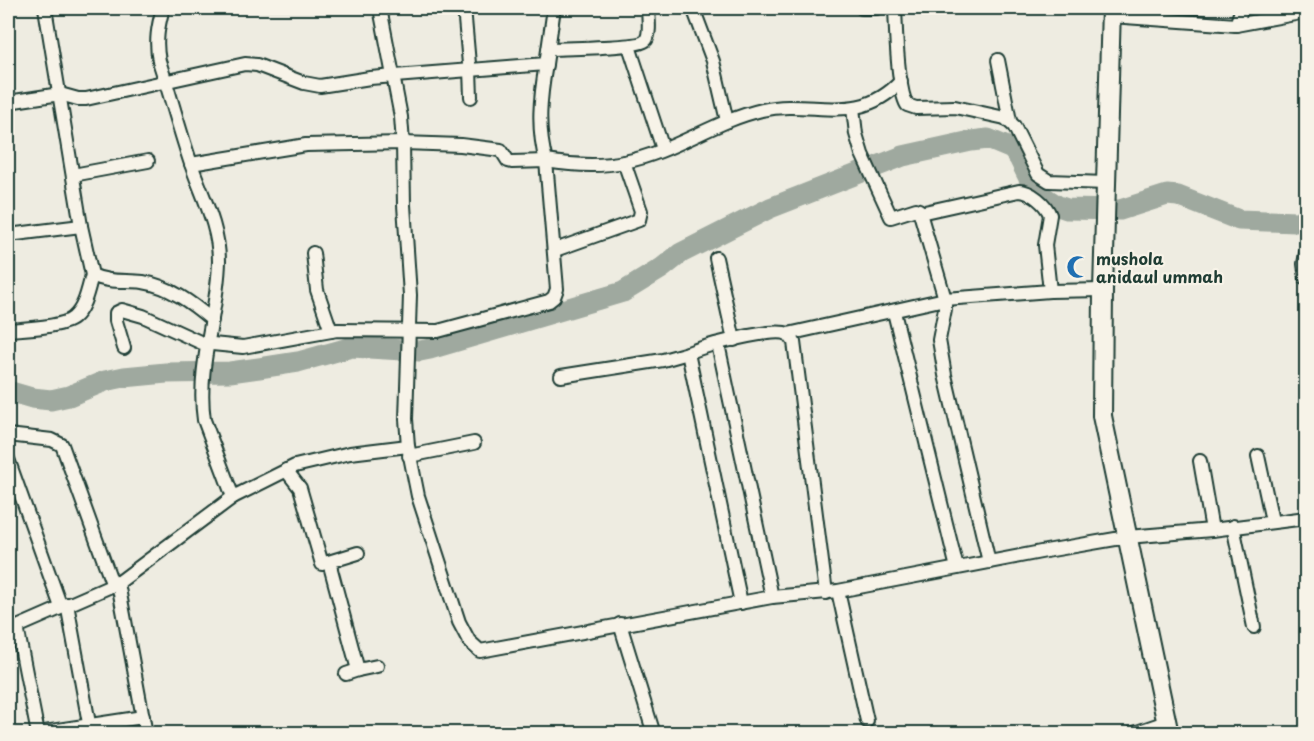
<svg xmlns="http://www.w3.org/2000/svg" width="1314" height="741" viewBox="0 0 1314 741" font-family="'Playpen Sans',sans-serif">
	<rect width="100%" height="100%" fill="#eeece1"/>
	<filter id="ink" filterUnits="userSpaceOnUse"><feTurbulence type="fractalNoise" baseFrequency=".0167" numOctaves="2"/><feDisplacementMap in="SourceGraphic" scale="12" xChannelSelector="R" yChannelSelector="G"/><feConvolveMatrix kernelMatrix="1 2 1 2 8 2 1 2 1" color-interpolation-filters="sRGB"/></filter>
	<g filter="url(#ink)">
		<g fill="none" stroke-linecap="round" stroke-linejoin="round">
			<path stroke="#9fa99f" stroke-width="21" d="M8,391L32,398L51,400L69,396L105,381L124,377L166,373L230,372L259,368L298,362L352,347L420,351L430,349L623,292L662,268L681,253L770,208L903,156L971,141L988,139L1012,149L1019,158L1035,191L1058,206L1067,209L1120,210L1167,195L1178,196L1239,220L1296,222L1306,219"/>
			<g stroke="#1f3d34" stroke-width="16">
				<g id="street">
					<path d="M45,8L81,226L92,275C108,283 125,280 143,282C169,286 192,303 212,320"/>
					<path d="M163,8C158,26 155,42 159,61C170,94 179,128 190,161C201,194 219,225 219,261C218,314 196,366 204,420L233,497"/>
					<path d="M380,8L401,117L403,143L404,205L410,295L406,419L408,446L418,496L459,622L469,641L480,651L772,597L838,591L1046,551L1127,537L1212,530L1306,518"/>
					<path d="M464,8L469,64"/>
					<path d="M693,8L713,61L727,121"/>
					<path d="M862,8H876"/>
					<path d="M895,8C896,29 897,88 907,105L916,108L955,107L1005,118L1014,126L1038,174L1049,181L1106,183"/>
					<path d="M1111,16L1236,25L1306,12"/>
					<path d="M1236,25L1242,8"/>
					<path d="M629,46L663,149"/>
					<path d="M548,49C562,48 640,48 646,40C651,33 648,16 648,8"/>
					<path d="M998,60L1010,121"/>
					<path d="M546,64C540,98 537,128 546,161C571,165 599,167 624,162C672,153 714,121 762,110C813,98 857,128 901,81"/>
					<path d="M470,70L471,97"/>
					<path d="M8,102L60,94L78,99H86L245,64L257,65L304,83L320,86L370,78L546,64L554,8"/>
					<path d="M853,108L856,134L862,154L891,217L916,209L919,210L920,213L1019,191C1031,191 1046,204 1050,215L1045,245L1050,291"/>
					<path d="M73,175L148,161"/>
					<path d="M920,213L945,299V309L939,340L945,375L989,562"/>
					<path d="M8,235L81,226"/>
					<path d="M555,250L639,220L641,211L624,162"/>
					<path d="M313,253L317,290L331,331"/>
					<path d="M1306,253L1304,264L1306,279"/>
					<path d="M716,258L734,340"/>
					<path d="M894,312L957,568"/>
					<path d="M8,330C22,329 63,327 73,318C85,308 88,289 92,275"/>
					<path d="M788,334L945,299L1050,291L1103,290"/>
					<path d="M718,344L772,597"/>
					<path d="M124,348L116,321V313L122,310L143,316L202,343L243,347L337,330L438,331L549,301L554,297L557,289L546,161L512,162L508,161L501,150L461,145L403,143L306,145L191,164"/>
					<path d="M561,376L663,360L688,353"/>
					<path d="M8,435L52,440L62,445L113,586"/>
					<path d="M409,456L474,443"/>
					<path d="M1258,456L1272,521"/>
					<path d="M8,459L61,607"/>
					<path d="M1200,461L1212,530"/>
					<path d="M286,470L300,488L322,564L358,553"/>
					<path d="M1233,526L1254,627"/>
					<path d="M329,562L358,670L377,666"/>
					<path d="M118,583L146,734"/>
					<path d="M838,591L867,721"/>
					<path d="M741,603L688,353C704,346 773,327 788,334L794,342L826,593"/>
					<path d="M67,604L91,734"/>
					<path d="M620,624L654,734"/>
					<path d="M17,627L38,734"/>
					<path d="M8,631L118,583L233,497L295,466L350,453L408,446"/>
					<path d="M346,674L358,670"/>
					<path d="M38,733L143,717"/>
					<path d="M1131,734L1166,722"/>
				</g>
			</g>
			<g stroke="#1f3d34" stroke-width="22">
				<path id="secondary" d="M1111,8L1103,290L1102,416L1169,734"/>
			</g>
			<use href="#street" stroke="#f7f3e8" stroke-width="12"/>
			<use href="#secondary" stroke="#f7f3e8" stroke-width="18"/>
		</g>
	</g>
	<defs>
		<g id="mosque-bare" transform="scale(1.8)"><path d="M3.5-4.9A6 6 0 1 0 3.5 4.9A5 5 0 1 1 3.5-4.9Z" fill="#1f6fb2" stroke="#f7f3e8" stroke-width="2.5" paint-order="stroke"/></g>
	</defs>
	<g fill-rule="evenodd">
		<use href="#mosque-bare" x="1078" y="267"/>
	</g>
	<g text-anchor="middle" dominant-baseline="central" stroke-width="4.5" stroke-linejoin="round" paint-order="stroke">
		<g font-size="16" font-weight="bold" fill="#1f3d34" stroke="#f7f3e8" text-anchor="start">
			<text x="1096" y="258">mushola<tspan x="1096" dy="18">anidaul ummah</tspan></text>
		</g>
	</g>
	<rect width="1314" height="741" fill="none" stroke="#f7f3e8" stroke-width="30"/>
	<rect x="15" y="15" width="1284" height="711" fill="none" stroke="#1f3d34" stroke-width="2" filter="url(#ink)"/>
</svg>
